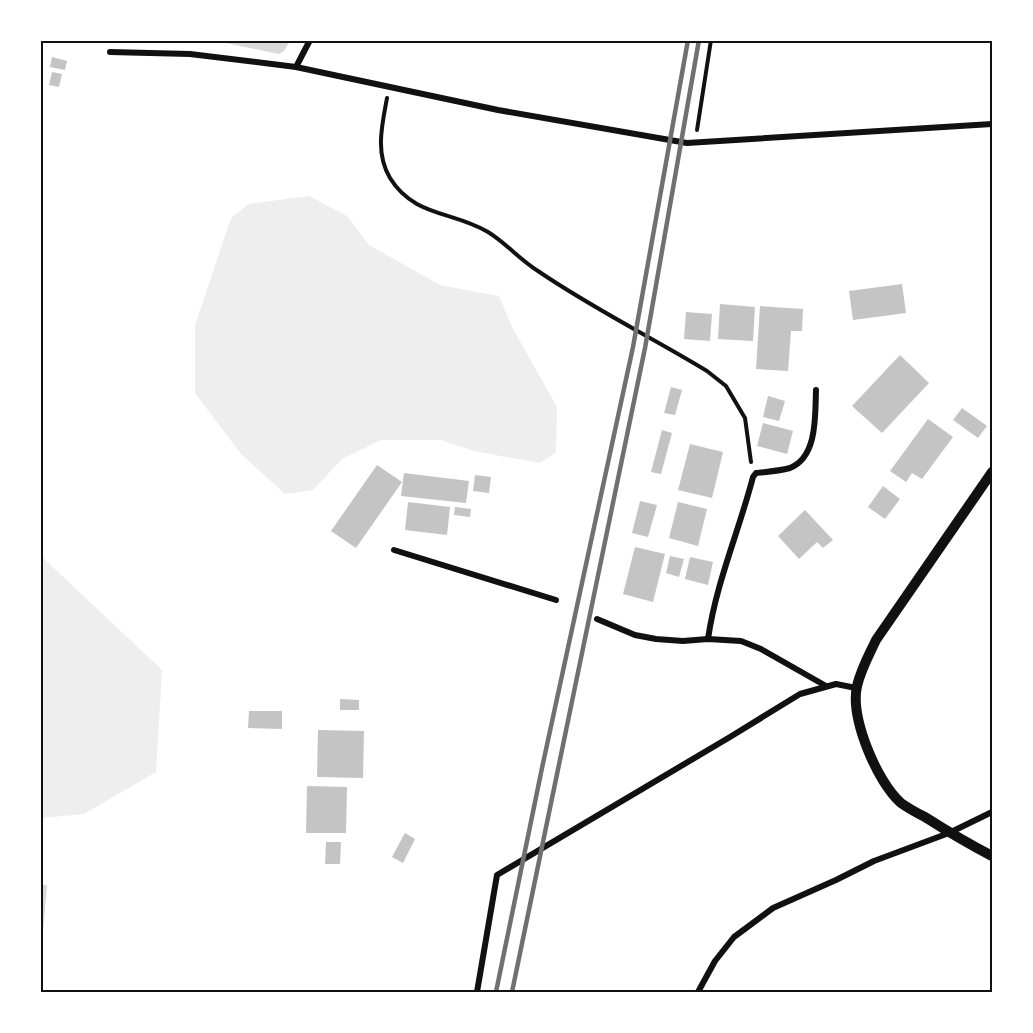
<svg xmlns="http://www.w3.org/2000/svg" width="1033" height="1033" viewBox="0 0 1033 1033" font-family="Ubuntu,sans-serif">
	<rect width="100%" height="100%" fill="#fff"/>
	<g fill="#eee">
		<path d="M309,196L347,216L369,245L440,285L499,296L512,327L557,407L556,453L539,463L474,451L441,440H381L342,459L313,490L285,494L241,454L195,393V325L231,218L249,204Z"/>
		<path d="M41,556L162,670L156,772L84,814L41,818Z"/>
	</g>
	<g fill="#d9d9d9">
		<path d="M216,41L290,40V41L284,51L279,54Z"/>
		<path d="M41,885H47L41,956L40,885Z"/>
	</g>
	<g fill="#c4c4c4">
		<path d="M52,57L67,61L65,70L50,67Z"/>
		<path d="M52,72L62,74L59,87L49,85Z"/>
		<path d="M902,284L906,313L853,320L849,291Z"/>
		<path d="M720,304L755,307L753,341L718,339Z"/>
		<path d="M760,306L803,309L802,331H791L788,371L756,369Z"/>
		<path d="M686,312L712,314L710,341L684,339Z"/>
		<path d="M900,355L929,383L882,433L852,406Z"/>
		<path d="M671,387L682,390L675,415L664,413Z"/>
		<path d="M768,396L785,401L779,421L763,417Z"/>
		<path d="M962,408L987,426L978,438L953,420Z"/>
		<path d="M928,419L953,437L922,479L912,473L906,482L890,471Z"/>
		<path d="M763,423L793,431L787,454L757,446Z"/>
		<path d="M662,430L672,433L661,474L651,472Z"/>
		<path d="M690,444L723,452L712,498L678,490Z"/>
		<path d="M377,465L402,482L356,548L331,531Z"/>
		<path d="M404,473L469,481L466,503L401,496Z"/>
		<path d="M475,475L491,477L489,493L473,491Z"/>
		<path d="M883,486L900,499L885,519L868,507Z"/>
		<path d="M640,501L657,505L648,537L632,533Z"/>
		<path d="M408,502L450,507L447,535L405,530Z"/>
		<path d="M678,502L707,509L698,546L669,538Z"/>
		<path d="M455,507L471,509L470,517L454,515Z"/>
		<path d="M805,510L833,540L823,548L817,542L799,559L778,536Z"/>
		<path d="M635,547L665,554L653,602L623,594Z"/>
		<path d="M670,556L684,559L679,577L666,573Z"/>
		<path d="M690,557L713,562L708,585L685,579Z"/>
		<path d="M340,699L359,700V710H340Z"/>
		<path d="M249,711H282V729L248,728Z"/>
		<path d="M318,730L364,731L363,778L317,777Z"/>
		<path d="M307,786L347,787L346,833H306Z"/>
		<path d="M405,833L415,839L403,863L392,857Z"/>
		<path d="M326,842H341L340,864H325Z"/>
	</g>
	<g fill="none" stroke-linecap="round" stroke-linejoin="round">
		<g stroke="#111" stroke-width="4">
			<path d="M387,98C382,125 375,153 390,178C414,217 453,211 488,232C506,243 520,260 538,271C592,308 651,337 707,371L726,386L745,418L751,462"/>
			<path d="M697,130L711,40"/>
		</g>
		<g stroke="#111" stroke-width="6">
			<path d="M310,40L296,67L498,110L687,143L992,124"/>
			<path d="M110,52L190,54L296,67"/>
			<path d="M394,550L556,600"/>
			<path d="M597,619L635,635L656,639L683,641L708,639L741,641L761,649L826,686"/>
			<path d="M708,639C716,583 739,531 753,477L756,473C767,472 779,471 790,468C818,457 815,414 816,390"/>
			<path d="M477,992L497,875L730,737L800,694L836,684L856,688"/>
			<path d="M698,992L715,961L734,937L773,908L836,880L874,861L949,833L992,812"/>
		</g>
		<path stroke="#111" stroke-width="10" d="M992,472L876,640C869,655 861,669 857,686C850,718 877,782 901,803C908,808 917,813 925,817C947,831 969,844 992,856"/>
		<g stroke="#707070" stroke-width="4.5">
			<path d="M496,992L542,768L633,347L688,40"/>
			<path d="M512,992L645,348L699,40"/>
		</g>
	</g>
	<rect width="1033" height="1033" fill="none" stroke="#ffffff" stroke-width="84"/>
	<rect x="42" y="42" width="949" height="949" fill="none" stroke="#111" stroke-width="2"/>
</svg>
